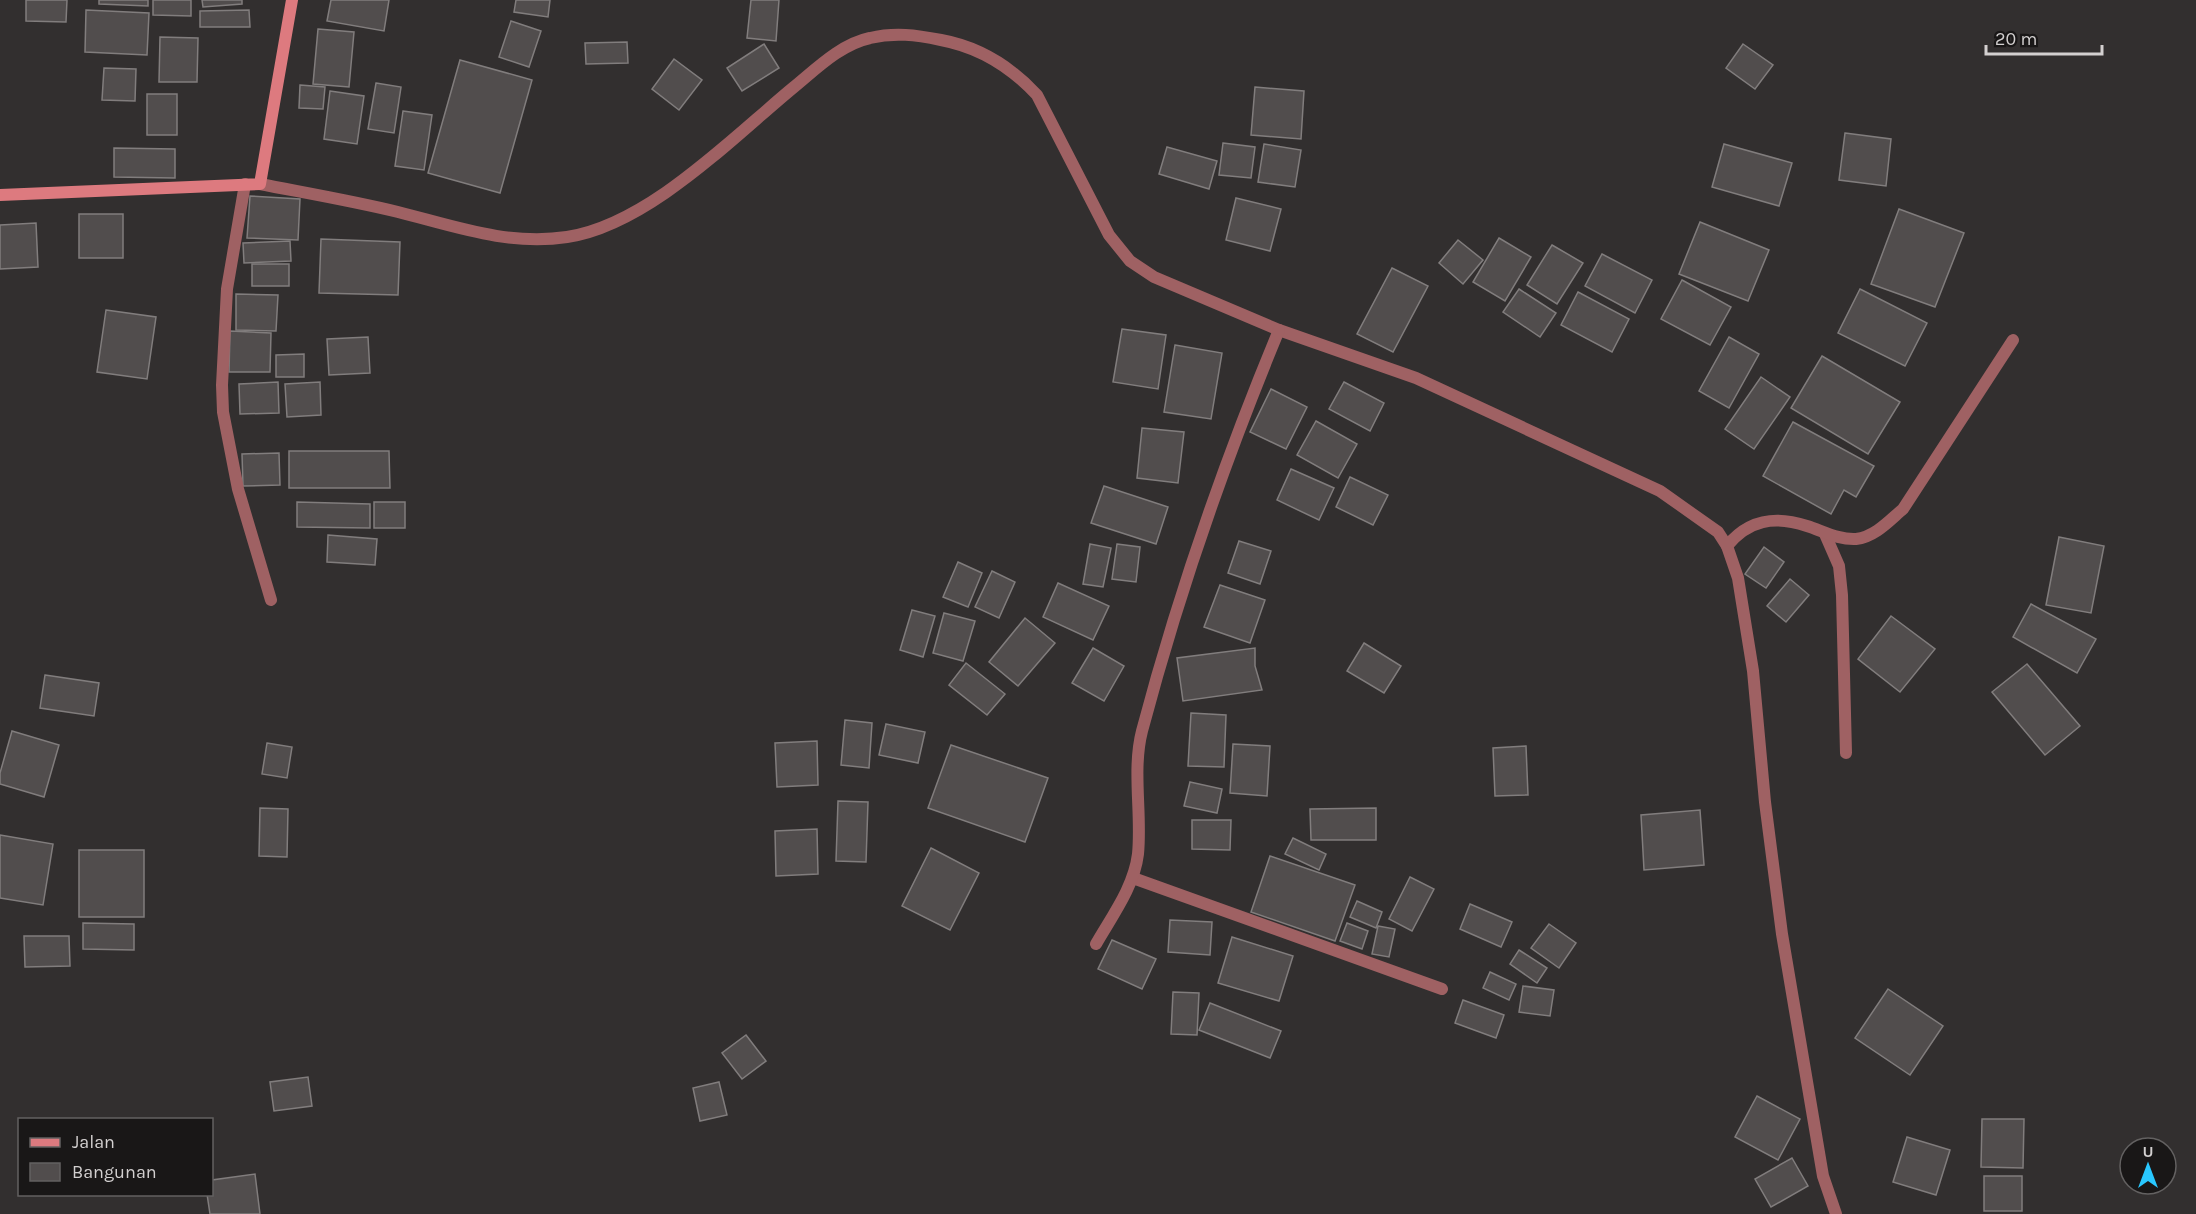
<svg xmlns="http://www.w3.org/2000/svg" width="2196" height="1214" viewBox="0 0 2196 1214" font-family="Karla,sans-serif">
	<rect width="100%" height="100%" fill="#322f2f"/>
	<g fill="#514d4d" stroke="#817d7d" stroke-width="1.5">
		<path d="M26,0H67L66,22L26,21Z"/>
		<path d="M99,0H148V6L99,4Z"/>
		<path d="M153,0H191V16L153,15Z"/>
		<path d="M202,0H242V4L203,7Z"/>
		<path d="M331,0H389L384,31L327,21Z"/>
		<path d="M516,0H550L548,17L514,12Z"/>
		<path d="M751,0H779L776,41L747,38Z"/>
		<path d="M86,10L149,13L147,55L85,52Z"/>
		<path d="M249,10L250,27H200V11Z"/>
		<path d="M511,21L541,31L529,67L499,57Z"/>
		<path d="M318,29L354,32L349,87L313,84Z"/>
		<path d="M160,37L198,38L197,82H159Z"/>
		<path d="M627,42L628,63L586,64L585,43Z"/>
		<path d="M764,44L779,68L742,91L727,68Z"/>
		<path d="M1743,44L1773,65L1755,89L1726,68Z"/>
		<path d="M674,59L702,80L679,110L652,89Z"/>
		<path d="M460,60L532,80L500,193L428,173Z"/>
		<path d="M104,68L136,69L135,101L102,100Z"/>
		<path d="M376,83L401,87L394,133L368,129Z"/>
		<path d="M300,85L325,87L323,109L299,108Z"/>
		<path d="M1255,87L1304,91L1301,139L1251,135Z"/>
		<path d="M330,91L364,96L357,144L324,139Z"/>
		<rect x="147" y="94" width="30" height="41"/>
		<path d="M403,111L432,115L424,170L395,166Z"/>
		<path d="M1845,133L1891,139L1886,186L1839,180Z"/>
		<path d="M1223,143L1255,147L1251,178L1219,175Z"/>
		<path d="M1264,144L1301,150L1295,187L1258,182Z"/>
		<path d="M1724,144L1792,163L1779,206L1712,187Z"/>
		<path d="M1167,147L1217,161L1209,189L1159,174Z"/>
		<path d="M114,148L175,149V178L114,177Z"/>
		<path d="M250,196L300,199L298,240L247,238Z"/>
		<path d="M1236,198L1281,209L1270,251L1226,240Z"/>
		<path d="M1899,209L1964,233L1935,307L1871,284Z"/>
		<rect x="79" y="214" width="44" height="44"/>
		<path d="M1700,222L1769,250L1748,301L1679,274Z"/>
		<path d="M36,223L38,267L0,269V225Z"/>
		<path d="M1499,238L1531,257L1505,301L1473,282Z"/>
		<path d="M321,239L400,242L398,295L319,293Z"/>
		<path d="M1458,240L1483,260L1463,284L1439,263Z"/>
		<path d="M290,241L291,261L244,263L243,243Z"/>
		<path d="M1552,245L1583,263L1557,304L1527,285Z"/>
		<path d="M1602,254L1652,280L1635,313L1585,286Z"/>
		<rect x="252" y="264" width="37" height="22"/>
		<path d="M1392,268L1428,286L1393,352L1357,334Z"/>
		<path d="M1682,280L1731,307L1710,345L1661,319Z"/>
		<path d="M1519,289L1556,313L1540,337L1503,312Z"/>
		<path d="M1860,289L1927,323L1905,366L1838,333Z"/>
		<path d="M1578,292L1629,319L1612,352L1561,325Z"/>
		<path d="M236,294L278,295L276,331L236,330Z"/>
		<path d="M106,310L156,317L147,379L97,372Z"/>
		<path d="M1122,329L1166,335L1158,389L1113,382Z"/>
		<path d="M230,331L271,333L270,372H229Z"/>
		<path d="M368,337L370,373L329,375L327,339Z"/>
		<path d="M1729,337L1759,354L1729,408L1699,391Z"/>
		<path d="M1175,345L1222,353L1211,419L1164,412Z"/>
		<path d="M304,354V377H276V355Z"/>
		<path d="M1822,356L1900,402L1868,454L1791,408Z"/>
		<path d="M1761,377L1790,397L1754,449L1725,429Z"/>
		<path d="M278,382L279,413L240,414L239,384Z"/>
		<path d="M320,382L321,415L287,417L285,384Z"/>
		<path d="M1344,382L1384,403L1370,431L1329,409Z"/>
		<path d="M1271,389L1307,407L1286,449L1250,432Z"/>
		<path d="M1316,421L1357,444L1338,478L1297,455Z"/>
		<path d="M1793,422L1874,466L1856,497L1844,490L1831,514L1763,476Z"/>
		<path d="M1142,428L1184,432L1178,483L1137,478Z"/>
		<path d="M289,451H389L390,488H289Z"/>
		<path d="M279,453L280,485L243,486L242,454Z"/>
		<path d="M1291,469L1334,488L1319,520L1277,500Z"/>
		<path d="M1350,477L1388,495L1373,525L1336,507Z"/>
		<path d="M1104,486L1168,507L1156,544L1091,523Z"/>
		<path d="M297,502L370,504V528L297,527Z"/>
		<rect x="374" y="502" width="31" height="26"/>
		<path d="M328,535L377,539L375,565L327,562Z"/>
		<path d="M2059,537L2104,546L2091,613L2046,605Z"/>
		<path d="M1239,541L1271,551L1260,584L1228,573Z"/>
		<path d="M1090,544L1111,548L1103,587L1083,584Z"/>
		<path d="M1117,544L1140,547L1136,582L1112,579Z"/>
		<path d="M1764,547L1784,562L1766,588L1745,574Z"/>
		<path d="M958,562L982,573L968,607L943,597Z"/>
		<path d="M992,571L1015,582L999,618L975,607Z"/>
		<path d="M1790,579L1809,595L1786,622L1767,606Z"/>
		<path d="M1058,583L1109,606L1093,640L1043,617Z"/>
		<path d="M1220,585L1265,600L1250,643L1204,627Z"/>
		<path d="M2031,604L2096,639L2077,673L2013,637Z"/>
		<path d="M912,610L935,616L923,657L900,650Z"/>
		<path d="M944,613L975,621L963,661L933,653Z"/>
		<path d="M1891,616L1935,649L1900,692L1858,659Z"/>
		<path d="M1025,618L1055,643L1018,686L989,662Z"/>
		<path d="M1364,643L1401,666L1384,693L1347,671Z"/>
		<path d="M1093,648L1124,666L1104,701L1072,683Z"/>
		<path d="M1255,648V666L1262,690L1183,701L1177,658Z"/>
		<path d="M966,663L1005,694L987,715L949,685Z"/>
		<path d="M2027,664L2080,726L2045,755L1992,692Z"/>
		<path d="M45,675L99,683L94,716L40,708Z"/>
		<path d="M1191,713L1226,715L1224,767L1188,766Z"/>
		<path d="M845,720L872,723L869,768L841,765Z"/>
		<path d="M886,724L925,732L918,763L879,755Z"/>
		<path d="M12,731L59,745L44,797L0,784V773Z"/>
		<path d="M817,741L818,785L777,787L775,743Z"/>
		<path d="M267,743L292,747L287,778L262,774Z"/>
		<path d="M1233,744L1270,746L1267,796L1230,793Z"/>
		<path d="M951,745L1048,778L1025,842L928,808Z"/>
		<path d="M1526,746L1528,795L1495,796L1493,748Z"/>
		<path d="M1190,782L1222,789L1217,813L1184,806Z"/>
		<path d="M838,801L868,802L866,862L836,861Z"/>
		<path d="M260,808L288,809L287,857L259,856Z"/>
		<path d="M1376,808V840H1311L1310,809Z"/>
		<path d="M1700,810L1704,865L1644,870L1641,815Z"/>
		<path d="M1192,820H1231L1230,850L1192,849Z"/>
		<path d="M817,829L818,874L776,876L775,831Z"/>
		<path d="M0,835L53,844L43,905L0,898Z"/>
		<path d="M1293,838L1326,854L1319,870L1285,854Z"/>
		<path d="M931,848L979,873L950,930L902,906Z"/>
		<rect x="79" y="850" width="65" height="67"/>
		<path d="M1270,856L1355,885L1335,941L1251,912Z"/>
		<path d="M1410,877L1434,889L1412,931L1389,919Z"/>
		<path d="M1357,901L1382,912L1376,928L1350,917Z"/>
		<path d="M1470,904L1512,922L1501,947L1460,929Z"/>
		<path d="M1170,920L1212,922L1210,955L1168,952Z"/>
		<path d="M83,923L134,924V950L83,949Z"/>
		<path d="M1347,923L1368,931L1362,949L1340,941Z"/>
		<path d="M1549,924L1576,943L1559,968L1531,948Z"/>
		<path d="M1378,926L1395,929L1389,957L1372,954Z"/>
		<path d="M24,936H69L70,966L25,967Z"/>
		<path d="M1232,937L1293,956L1279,1001L1218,983Z"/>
		<path d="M1112,940L1156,959L1142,989L1098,969Z"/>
		<path d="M1519,950L1547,968L1537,983L1510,964Z"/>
		<path d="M1490,972L1516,984L1509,1000L1483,988Z"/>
		<path d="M1523,986L1554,990L1550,1016L1519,1012Z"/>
		<path d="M1888,989L1943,1026L1910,1075L1855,1038Z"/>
		<path d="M1173,992L1199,993L1197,1035L1171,1034Z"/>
		<path d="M1463,1000L1504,1015L1496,1038L1455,1023Z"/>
		<path d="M1210,1003L1281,1031L1270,1058L1199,1030Z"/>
		<path d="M746,1035L766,1061L742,1079L722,1053Z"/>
		<path d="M308,1077L312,1106L274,1111L270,1082Z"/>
		<path d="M719,1082L727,1115L700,1121L693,1088Z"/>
		<path d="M1757,1096L1800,1119L1778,1160L1735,1137Z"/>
		<path d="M1982,1119H2024L2023,1168L1981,1167Z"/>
		<path d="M1907,1137L1950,1150L1936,1195L1893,1182Z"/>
		<path d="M1792,1158L1808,1186L1771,1207L1755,1179Z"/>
		<path d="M255,1174L260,1214H210L207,1194H212V1180Z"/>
		<rect x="1984" y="1176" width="38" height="35"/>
	</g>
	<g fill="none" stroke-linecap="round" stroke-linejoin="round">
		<g stroke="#9f6163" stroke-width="12">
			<path d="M1825,534L1839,566L1842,595L1846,753"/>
			<path d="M1727,546C1748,520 1774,515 1807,526C1823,531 1839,540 1856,539C1875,537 1890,520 1903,509L2013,340"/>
		</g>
		<g stroke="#9f6163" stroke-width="12">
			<path d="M245,184L227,289L222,385L223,412L238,489L271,600"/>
			<path d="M260,184C306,193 353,201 398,212C454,226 508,246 567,237C648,225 732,138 794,87C816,69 841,44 870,38C895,32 916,35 941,40C979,47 1011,67 1037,95L1109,235L1130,261L1154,277L1279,330L1416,378L1660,491L1718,532L1727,546L1738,578L1753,671L1765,802L1782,934L1823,1176L1836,1214"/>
			<path d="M1133,878L1442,989"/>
			<path d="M1096,944C1112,916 1134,887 1138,854C1142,814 1132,770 1142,731C1178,595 1225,460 1279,330"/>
		</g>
		<path stroke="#dd7a7f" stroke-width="12" d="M0,195L260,184L292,0"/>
	</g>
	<rect x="18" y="1118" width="195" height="78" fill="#191717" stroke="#636161" stroke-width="1.5"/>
	<rect x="30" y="1138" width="30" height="9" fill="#dd7a7f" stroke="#636161" stroke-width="1.5"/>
	<text x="72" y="1148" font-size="18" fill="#d3d0d0">Jalan</text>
	<rect x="30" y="1163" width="30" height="18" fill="#514d4d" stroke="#636161" stroke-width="1.5"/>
	<text x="72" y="1178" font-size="18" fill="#d3d0d0">Bangunan</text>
	<g transform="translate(2148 1166)"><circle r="28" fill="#191717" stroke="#636161" stroke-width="1.5"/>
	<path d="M0-4.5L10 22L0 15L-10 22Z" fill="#29c8ff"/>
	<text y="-9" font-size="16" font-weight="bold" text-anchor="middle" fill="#d3d0d0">U</text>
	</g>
	<path d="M1986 45v9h116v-9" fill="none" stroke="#d3d0d0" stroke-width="3"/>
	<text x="1995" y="45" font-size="18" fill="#d3d0d0" stroke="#191717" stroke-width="4.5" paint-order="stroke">20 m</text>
</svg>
